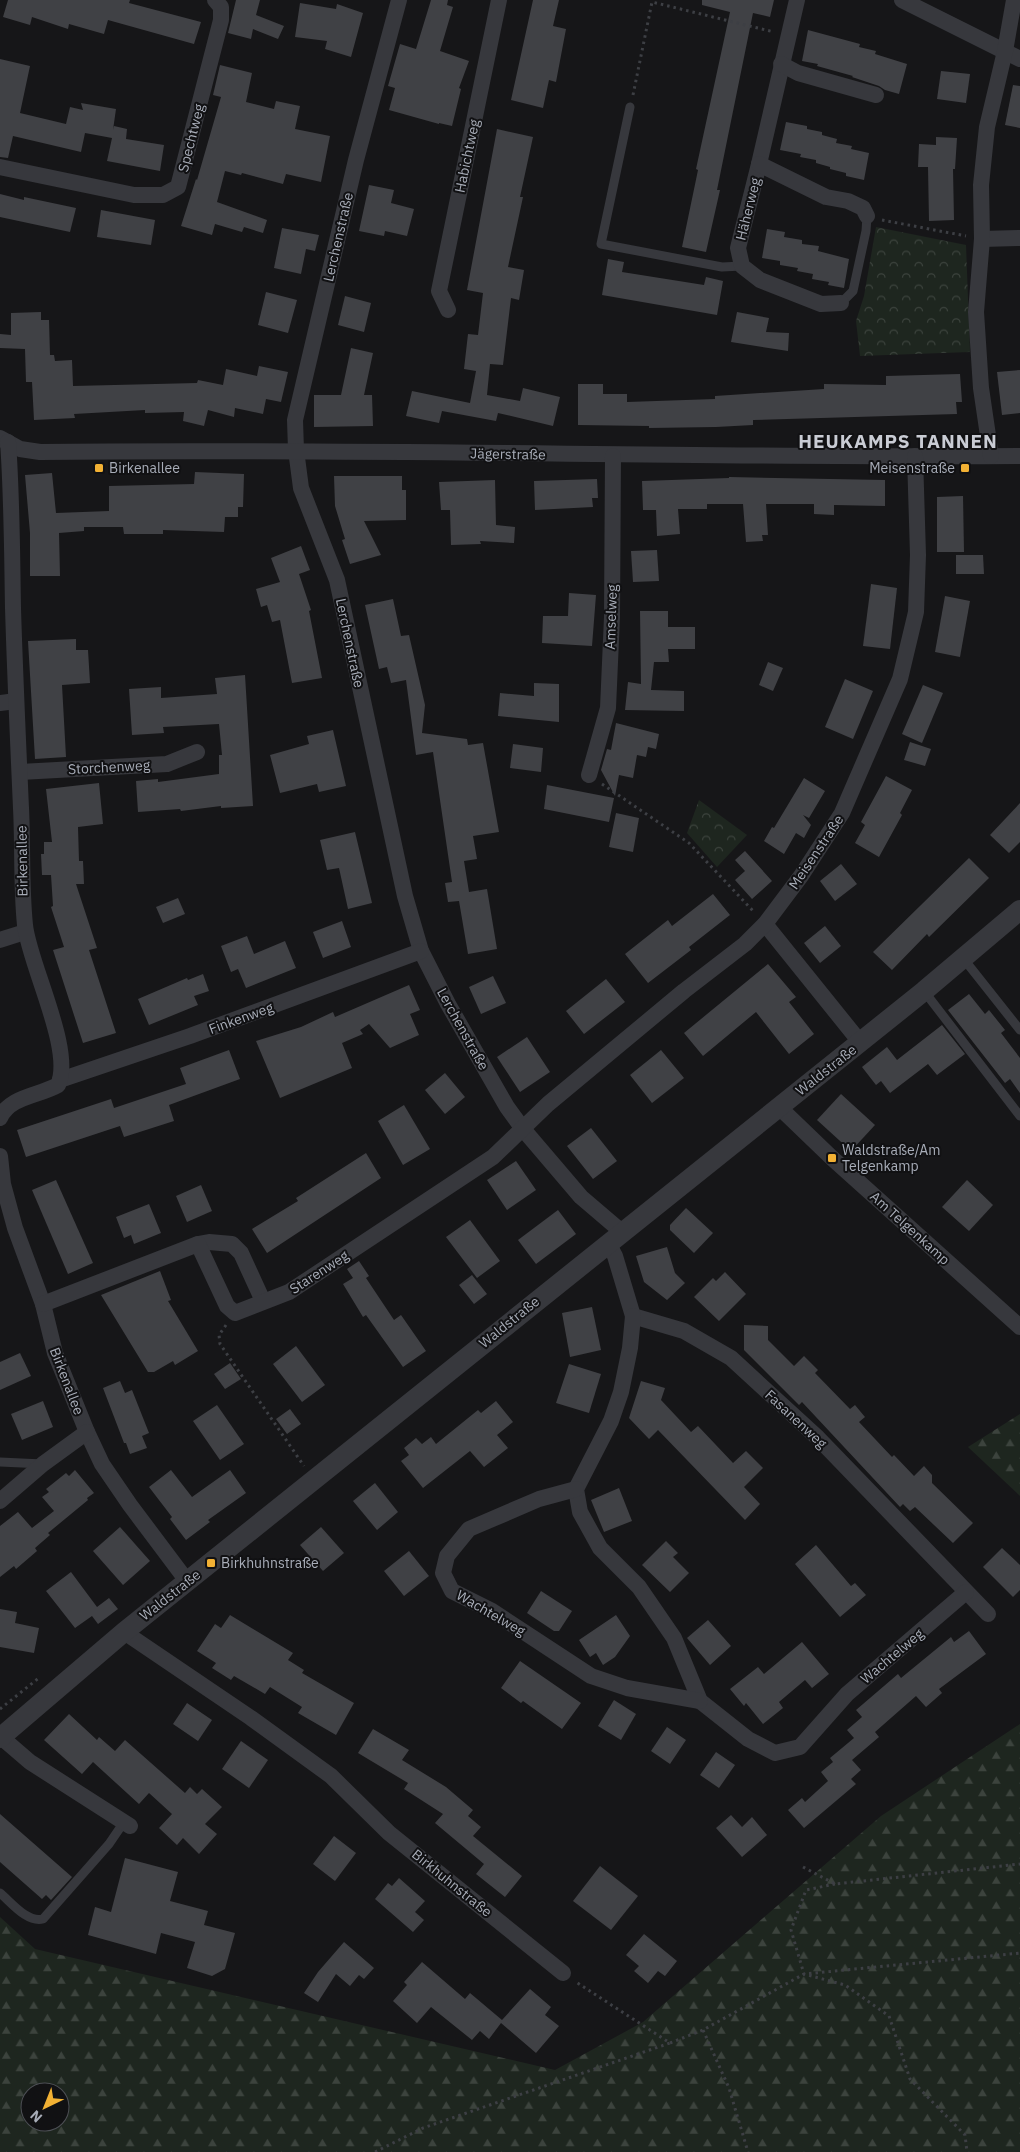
<svg xmlns="http://www.w3.org/2000/svg" width="1020" height="2152" viewBox="0 0 1020 2152" font-family="'IBM Plex Sans',sans-serif">
	<defs>
		<pattern id="forest-firs" width="22" height="20" patternUnits="userSpaceOnUse" patternTransform="scale(1.25)"><rect width="22" height="20" fill="#1e261f"/><path d="M5 1l3.5 6h-7zM16 11l3.5 6h-7z" fill="#3c433d"/></pattern>
		<pattern id="park-crowns" width="20" height="18" patternUnits="userSpaceOnUse" patternTransform="scale(1.25)"><rect width="20" height="18" fill="#1e261f"/><path d="M2 6a3 3 0 1 1 6 0M12 15a3 3 0 1 1 6 0" fill="none" stroke="#3c433d"/></pattern>
	</defs>
	<rect width="100%" height="100%" fill="#161618"/>
	<g fill="url(#forest-firs)" fill-rule="evenodd">
		<path d="M1020,1414V1496L968,1447Z"/>
		<path d="M1020,1724V2152H0V1917L35,1949L555,2070L643,2022L881,1816ZM30,2092H60V2122H30Z"/>
	</g>
	<g fill="url(#park-crowns)">
		<path d="M876,227L966,245L970,352L860,356L856,321L864,296Z"/>
		<path d="M699,800L747,835L717,867L687,833Z"/>
	</g>
	<g fill="#404145">
		<path d="M8,0H130L129,3L201,22L194,44L108,20L104,34L69,24L68,29L32,17L30,25L3,17Z"/>
		<path d="M236,0H260L256,15L284,26L278,39L253,29L251,39L228,33Z"/>
		<path d="M431,0H448L447,5L453,7L440,51L469,61L459,88L461,89L452,126L439,123V124L389,110L395,88L388,86L400,44L416,49Z"/>
		<path d="M533,0H559L553,26L566,29L556,82L549,80L543,108L511,100Z"/>
		<path d="M702,0H774L770,17L753,13L717,190H720L706,252L682,247L698,170L696,169L730,12L702,5Z"/>
		<path d="M300,3L336,9L337,4L363,13L351,57L325,49L327,41L295,37Z"/>
		<path d="M808,30L860,44L859,47L876,51L875,54L907,64L899,94L885,90L879,86L852,77L853,76L817,66L818,64L802,61Z"/>
		<path d="M0,59L30,66L20,113L66,124L70,107L83,110L81,103L116,109L113,130L114,126L127,129L126,139L164,145L160,171L107,161L112,138L85,133L81,152L13,136L8,158L0,157Z"/>
		<path d="M220,65L252,73L246,102L274,109L276,101L300,106L295,129L330,136L321,182L286,174L283,184L242,173L241,175L225,171L217,202L267,220L263,233L244,227L242,232L215,224L212,235L181,226L196,179L197,180L221,97L213,95Z"/>
		<path d="M941,71L970,74L966,103L937,99Z"/>
		<path d="M1013,85L1020,86V128L1005,125Z"/>
		<path d="M786,122L807,126V129L822,132V135L837,139L836,143L852,146L851,149L869,153L864,180L846,176V173L830,169V167L816,163V160L800,157L801,154L780,150Z"/>
		<path d="M497,129L533,137L520,197H523L508,267L524,270L519,300L511,298L503,365L490,364L487,395L520,401L523,388L560,397L553,426L498,413L496,421L442,411L439,423L406,416L412,391L470,403L476,371L464,369L468,334L478,335L483,293L467,290Z"/>
		<path d="M936,137L957,138L955,169H953L954,220L929,221L928,167H918L919,144L936,145Z"/>
		<path d="M369,185L394,190L391,203L414,209L407,236L385,231L384,236L359,231Z"/>
		<path d="M0,194L24,200V197L76,208L70,232L0,217Z"/>
		<path d="M101,210L155,220L151,245L97,237Z"/>
		<path d="M282,228L319,235L315,251L306,249L301,274L274,268Z"/>
		<path d="M767,229L785,232L784,237L802,240V244L819,246L818,251L849,259L844,288L828,285L829,282L812,279L813,274L797,271L798,268L780,265V261L762,258Z"/>
		<path d="M608,259L624,262L622,272L704,285L706,277L723,281L717,315L602,295Z"/>
		<path d="M266,292L297,300L288,333L258,325Z"/>
		<path d="M345,296L371,303L364,332L338,325Z"/>
		<path d="M41,312V320H49L50,355H54L55,361L72,360L73,386L197,383L198,380L223,385L226,369L257,376L259,366L288,372L281,402L266,399L263,414L235,408L234,417L208,410L204,426L183,421L184,412L145,413V410L74,414L75,418L34,420L32,382H26L25,349L0,348V334L11,335V313Z"/>
		<path d="M737,312L769,318L766,332L789,333L788,351L731,342Z"/>
		<path d="M351,348L373,353L364,395H372L373,426L314,427V395H341Z"/>
		<path d="M1020,370V413L1002,415L997,372Z"/>
		<path d="M960,374L962,402H956L957,414L753,420V425L716,427L649,428V426L578,425V384H603V394H627V402L715,399V396L824,389V384L886,385V376Z"/>
		<path d="M195,472L244,474L243,507H238V517H225L224,532L163,530V534H124L123,527H84V531L59,533L60,576H30V533L25,475L52,473L56,513L109,511V486L194,484Z"/>
		<path d="M334,476H402V490H406V520L364,521L381,555L350,564L342,540L345,539L335,506Z"/>
		<path d="M729,477L885,480V506L834,505V515L814,514V504H766L768,535H762L763,541L746,542L743,504H707V509H678L680,534L657,536L656,510H643L642,481L729,478Z"/>
		<path d="M597,479L598,498H592L593,507L535,510L534,481Z"/>
		<path d="M495,480L496,525L515,527L514,543L480,541L481,544L451,545L450,510H441L439,482Z"/>
		<path d="M963,496L964,552H937V497Z"/>
		<path d="M301,546L310,570L299,574L311,610L309,611L322,678L292,683L280,620L272,622L267,605L261,607L256,589L280,582L271,558Z"/>
		<path d="M657,550L659,581L633,582L631,551Z"/>
		<path d="M956,555H983L984,574H956Z"/>
		<path d="M871,584L897,588L890,649L863,646Z"/>
		<path d="M569,593L596,595L592,646L542,643L543,616H568Z"/>
		<path d="M945,596L970,601L960,657L935,652Z"/>
		<path d="M393,599L401,636L409,635L425,705L422,733L467,739L468,745L483,743L499,832L473,836L477,859L464,861L469,892L487,889L497,949L468,954L459,901L448,902L445,883L452,882L433,752L416,755L406,680L391,683L387,667L379,669L365,605Z"/>
		<path d="M640,611H668V627H695V649H668L669,662H654L651,690L684,691V711L625,710L628,682L641,684Z"/>
		<path d="M76,639V650H88L90,683L62,685L66,757L35,759L28,641Z"/>
		<path d="M768,662L783,668L773,691L759,685Z"/>
		<path d="M245,675L253,806L221,808V806L181,811L180,809L138,812L136,781L158,779V782L219,774V755H222L219,724L163,727L164,733L132,735L129,689L161,687V698L217,694L215,678Z"/>
		<path d="M845,679L873,691L853,739L825,727Z"/>
		<path d="M534,683L559,684V722L498,716L500,693L534,696Z"/>
		<path d="M923,685L943,693L922,743L902,734Z"/>
		<path d="M616,723L659,734L656,749L648,747L646,757L637,755L633,778L619,775L615,796L601,770L607,749L611,750Z"/>
		<path d="M333,730L346,786L319,792L317,784L280,793L270,755L309,744L307,736Z"/>
		<path d="M910,742L931,749L925,766L904,760Z"/>
		<path d="M513,744L543,748L541,772L510,768Z"/>
		<path d="M886,776L912,790L900,813L902,815L879,857L855,843L865,825L861,822Z"/>
		<path d="M804,778L825,791L809,818L803,815L811,825L804,838L796,833L784,854L764,841L772,827L774,828Z"/>
		<path d="M99,783L103,824L78,827L79,861H83L84,884H76L97,948L89,950L116,1033L83,1043L53,950L64,947L51,907L53,906L51,875H42L41,854H44V842H52L46,789Z"/>
		<path d="M547,785L614,798L609,822L544,809Z"/>
		<path d="M1020,803V842L1009,853L990,835Z"/>
		<path d="M616,813L639,818L633,852L609,847Z"/>
		<path d="M355,832L372,903L348,909L339,868L327,870L320,840Z"/>
		<path d="M745,851L772,881L752,899L735,880L745,871L735,860Z"/>
		<path d="M969,858L989,878L929,937L927,934L892,970L873,952Z"/>
		<path d="M841,864L857,884L835,901L820,881Z"/>
		<path d="M713,894L730,915L689,947L691,950L648,983L625,954L668,920L672,926Z"/>
		<path d="M178,898L185,914L163,923L156,907Z"/>
		<path d="M342,921L351,947L323,958L313,932Z"/>
		<path d="M825,926L841,946L820,963L804,943Z"/>
		<path d="M247,936L254,954L285,941L296,968L246,988L238,969L231,972L221,946Z"/>
		<path d="M768,964L796,997L789,1002L814,1034L789,1054L756,1012L703,1056L684,1033Z"/>
		<path d="M203,974L209,991L194,996L198,1005L149,1025L138,999L187,978L188,980Z"/>
		<path d="M493,976L506,1003L481,1014L469,987Z"/>
		<path d="M606,979L625,1002L584,1034L566,1011Z"/>
		<path d="M409,985L420,1010L410,1014L419,1035L390,1048L369,1024L360,1030L363,1034L342,1043L352,1068L280,1098L256,1041L301,1027L333,1012L335,1017Z"/>
		<path d="M969,994L985,1014L989,1010L1005,1030L1001,1033L1020,1058V1093L1010,1079L1005,1083L948,1010Z"/>
		<path d="M942,1025L965,1054L937,1075L928,1064L890,1093L881,1081L876,1085L862,1067L887,1047L897,1060Z"/>
		<path d="M527,1037L550,1072L520,1092L497,1057Z"/>
		<path d="M229,1050L240,1079L169,1105L174,1121L124,1137L120,1126L26,1157L17,1130L111,1099L114,1108L186,1084L180,1068Z"/>
		<path d="M661,1050L684,1078L652,1103L630,1075Z"/>
		<path d="M445,1073L465,1097L445,1114L425,1090Z"/>
		<path d="M841,1094L875,1125L851,1151L817,1120Z"/>
		<path d="M404,1105L430,1149L403,1165L378,1121Z"/>
		<path d="M591,1128L617,1161L593,1179L567,1146Z"/>
		<path d="M366,1153L381,1178L267,1253L252,1229L298,1201L296,1198Z"/>
		<path d="M516,1161L536,1190L507,1210L487,1180Z"/>
		<path d="M56,1180L93,1263L68,1274L32,1190Z"/>
		<path d="M967,1180L993,1205L969,1231L942,1207Z"/>
		<path d="M201,1185L212,1211L187,1222L176,1196Z"/>
		<path d="M149,1204L161,1233L134,1244L131,1235L124,1238L116,1217Z"/>
		<path d="M686,1208L713,1233L694,1253L670,1230V1225Z"/>
		<path d="M558,1210L576,1234L536,1264L518,1240Z"/>
		<path d="M470,1220L500,1261L477,1278L446,1237Z"/>
		<path d="M667,1247L675,1273L685,1283L667,1300L644,1282L636,1256Z"/>
		<path d="M359,1261L369,1276L366,1278L394,1320L401,1315L426,1351L403,1367L366,1315L363,1317L343,1284L353,1278L347,1269Z"/>
		<path d="M160,1271L171,1300L168,1301L198,1351L175,1365L173,1361L154,1372H148L101,1295Z"/>
		<path d="M725,1272L746,1294L719,1321L694,1297L713,1278L716,1281Z"/>
		<path d="M472,1275L487,1294L474,1304L459,1285Z"/>
		<path d="M592,1307L601,1350L570,1357L562,1313Z"/>
		<path d="M744,1325L768,1326V1340L794,1366L804,1356L818,1370L815,1373L850,1409L855,1405L865,1417L859,1422L892,1457L894,1455L914,1476L924,1466L932,1475V1483L973,1523L953,1543L915,1507L910,1511L903,1504L900,1507L802,1402L799,1405L744,1350Z"/>
		<path d="M296,1346L325,1385L302,1402L273,1364Z"/>
		<path d="M20,1353L31,1376L0,1390V1362Z"/>
		<path d="M230,1363L241,1379L225,1389L214,1374Z"/>
		<path d="M569,1364L601,1374L589,1413L556,1403Z"/>
		<path d="M120,1381L125,1393L132,1390L149,1433L142,1436L147,1448L130,1454L126,1443H124L103,1388Z"/>
		<path d="M641,1381L665,1388L661,1400L691,1432L698,1426L733,1463L746,1451L763,1468L744,1487L760,1504L745,1520L658,1430L649,1439L629,1418Z"/>
		<path d="M43,1401L53,1427L22,1440L11,1414Z"/>
		<path d="M496,1401L513,1422L497,1435L508,1448L484,1467L470,1451L423,1488L401,1461L409,1455L404,1448L416,1438L422,1444L431,1437L436,1444L478,1410L481,1413Z"/>
		<path d="M217,1405L244,1444L220,1460L193,1421Z"/>
		<path d="M290,1409L301,1424L287,1434L276,1419Z"/>
		<path d="M75,1470L94,1493L87,1498L88,1500L48,1533L50,1535L35,1548L37,1551L16,1569L14,1566L0,1577V1526L18,1512L32,1528L54,1511L42,1497L49,1492L46,1489L66,1473L69,1476Z"/>
		<path d="M171,1470L192,1497L230,1470L246,1493L208,1520L210,1522L186,1540L170,1519L172,1517L149,1487Z"/>
		<path d="M375,1483L398,1512L377,1530L353,1501Z"/>
		<path d="M619,1488L632,1521L604,1532L591,1500Z"/>
		<path d="M120,1527L150,1561L123,1585L93,1551Z"/>
		<path d="M321,1527L344,1553L323,1571L300,1545Z"/>
		<path d="M666,1541L678,1553L673,1557L689,1573L670,1592L642,1565Z"/>
		<path d="M816,1545L851,1586L855,1583L866,1595L840,1617L795,1564Z"/>
		<path d="M1002,1548L1020,1565V1590L1013,1597L983,1567Z"/>
		<path d="M409,1551L429,1576L404,1596L384,1571Z"/>
		<path d="M71,1572L97,1607L109,1598L118,1609L98,1624L92,1616L75,1628L46,1591Z"/>
		<path d="M541,1591L572,1611L559,1631H554L527,1613Z"/>
		<path d="M0,1609L17,1612L15,1623L39,1628L34,1653L0,1647Z"/>
		<path d="M230,1615L293,1653L288,1660L304,1670L302,1673L354,1703L336,1735L298,1713L302,1707L270,1687L265,1694L234,1676L231,1680L212,1668L216,1663L197,1651L215,1624L221,1628Z"/>
		<path d="M616,1615L630,1636L615,1657L603,1665L596,1653L590,1657L579,1640Z"/>
		<path d="M708,1620L731,1646L710,1665L687,1638Z"/>
		<path d="M969,1631L986,1654L939,1689L942,1693L926,1707L916,1696L875,1732L879,1737L852,1760L861,1770L851,1779L856,1784L804,1828L788,1810L802,1798L805,1802L828,1781L821,1772L833,1762L830,1758L854,1738L847,1730L862,1717L856,1710L898,1674L901,1678L951,1637L954,1642Z"/>
		<path d="M802,1642L829,1674L812,1688L805,1680L779,1702L783,1708L763,1724L746,1703L744,1706L730,1689L758,1667L764,1674Z"/>
		<path d="M520,1661L581,1703L562,1729L523,1701L521,1703L501,1688Z"/>
		<path d="M614,1700L636,1714L621,1740L598,1726Z"/>
		<path d="M187,1703L212,1720L198,1741L173,1724Z"/>
		<path d="M69,1714L97,1740L99,1737L115,1751L125,1740L185,1793L190,1787L197,1794L202,1789L222,1807L205,1824L217,1834L199,1854L183,1838L177,1845L159,1828L172,1814L149,1793L139,1804L93,1762L82,1774L44,1740Z"/>
		<path d="M667,1727L686,1740L670,1764L651,1751Z"/>
		<path d="M373,1729L409,1750L402,1760L446,1787L473,1810L468,1816L481,1827L473,1836L522,1876L505,1897L476,1874L484,1864L435,1823L443,1814L404,1789L408,1783L358,1753Z"/>
		<path d="M241,1741L268,1760L249,1788L222,1769Z"/>
		<path d="M716,1752L735,1765L719,1788L700,1775Z"/>
		<path d="M0,1814L72,1877L51,1900L46,1895L42,1899L0,1862Z"/>
		<path d="M731,1815L742,1827L752,1817L767,1835L742,1857L716,1828Z"/>
		<path d="M334,1836L356,1853L335,1881L313,1864Z"/>
		<path d="M125,1858L178,1872L170,1901L208,1911L204,1925L235,1933L225,1969L212,1976L187,1968L195,1942L161,1933L156,1954L88,1935L95,1907L111,1912Z"/>
		<path d="M600,1866L638,1896L611,1930L573,1901Z"/>
		<path d="M399,1878L425,1901L415,1912L424,1920L413,1932L375,1899L388,1883L392,1886Z"/>
		<path d="M644,1934L677,1961L665,1976L658,1971L648,1983L634,1971L639,1966L626,1955Z"/>
		<path d="M344,1942L374,1968L364,1979L359,1975L350,1986L336,1974L318,2002L304,1993L318,1972Z"/>
		<path d="M422,1962L465,1999L470,1993L502,2020L530,1989L551,2007L545,2015L559,2026L536,2053L501,2023L489,2039L480,2031L472,2040L431,2007L417,2023L393,2001L407,1985L404,1982Z"/>
	</g>
	<g fill="none" stroke-linecap="round" stroke-linejoin="round">
		<g stroke="#3d3f44" stroke-width="3" stroke-dasharray="2.5 4" stroke-linecap="butt">
			<path d="M633,95L652,2L774,32"/>
			<path d="M882,220L966,236"/>
			<path d="M602,784L689,843L755,913"/>
			<path d="M226,1325L219,1335L220,1344L304,1466"/>
			<path d="M0,1709L40,1677"/>
			<path d="M803,1867L835,1884L1020,1864"/>
			<path d="M835,1884L806,1890L791,1930L804,1974L845,1985L889,2016L910,2079L965,2135L967,2152"/>
			<path d="M703,2030L729,2088L748,2152"/>
			<path d="M670,2043L703,2030L804,1974L1020,1953"/>
			<path d="M375,2152L423,2128L670,2043L576,1982"/>
		</g>
		<g stroke="#37383d" stroke-width="9">
			<path d="M630,107L601,244L722,267L742,266"/>
			<path d="M841,303L853,291L866,231L867,216"/>
			<path d="M963,958L1020,1030"/>
			<path d="M924,991L1020,1116"/>
			<path d="M0,1462L43,1464"/>
			<path d="M0,1893C11,1902 27,1923 43,1919L109,1844L124,1822"/>
		</g>
		<g stroke="#37383d" stroke-width="16">
			<path d="M399,0L356,160L295,420L296,450L301,488L337,580L405,896L421,951L448,1004L507,1107L523,1129L581,1197L622,1232"/>
			<path d="M797,0L759,164L738,248L742,266L760,280L821,304L841,303"/>
			<path d="M902,0L1020,59"/>
			<path d="M781,64L798,73L876,95"/>
			<path d="M759,164L826,197L848,201L863,208L867,216"/>
			<path d="M0,167L134,195H163L178,187L221,20V7L215,0"/>
			<path d="M982,239L1020,238"/>
			<path d="M448,310L439,291L499,0"/>
			<path d="M0,438L20,449L40,452C367,448 693,458 1020,456"/>
			<path d="M991,456L981,388L976,312L982,239L981,185L987,127L1005,51L1014,0"/>
			<path d="M0,703L16,701"/>
			<path d="M20,772L167,764L197,752"/>
			<path d="M589,775L608,708L612,617L613,456"/>
			<path d="M765,924L860,1042"/>
			<path d="M0,940L25,932"/>
			<path d="M60,1080L190,1036L421,951"/>
			<path d="M779,1107L832,1158L1020,1327"/>
			<path d="M0,1118C10,1096 39,1096 58,1085C74,1050 29,964 25,925C21,886 23,847 21,808C18,741 15,675 13,608C12,552 12,497 8,442"/>
			<path d="M0,1156L3,1184L15,1228L43,1304L55,1353L87,1432L102,1464L130,1505L187,1581"/>
			<path d="M608,1243L615,1256L633,1316L684,1331L731,1358L818,1438L988,1614"/>
			<path d="M198,1244L209,1242L232,1244L241,1253L263,1301"/>
			<path d="M43,1304L198,1244L227,1306L235,1313L289,1292L493,1157L548,1104L684,991L745,944L765,924L801,876L842,813L900,679L916,612L918,555L915,456"/>
			<path d="M633,1316L630,1348L621,1392L611,1421L576,1489L580,1512L600,1548L639,1587L674,1638L700,1701L748,1739L775,1753L800,1747L847,1694L966,1592"/>
			<path d="M576,1489L539,1499L469,1529L447,1556L443,1573L452,1591L492,1611L591,1676L627,1688L700,1701"/>
			<path d="M0,1501L43,1464L87,1432"/>
			<path d="M124,1632L251,1718L331,1776L389,1833L563,1973"/>
			<path d="M1,1737L30,1762L130,1826"/>
		</g>
		<path stroke="#37383d" stroke-width="20" d="M0,1738L124,1632L924,991L1020,910"/>
	</g>
	<g fill="#f2b134" stroke="#111113" stroke-width="2">
		<rect x="94" y="463" width="10" height="10" rx="2.5"/>
		<rect x="960" y="463" width="10" height="10" rx="2.5"/>
		<rect x="827" y="1153" width="10" height="10" rx="2.5"/>
		<rect x="206" y="1558" width="10" height="10" rx="2.5"/>
	</g>
	<g text-anchor="middle" dominant-baseline="central" stroke-width="4" stroke-linejoin="round" paint-order="stroke">
		<g font-size="14" fill="#a8adb8" stroke="#111113">
			<text transform="translate(191 138) rotate(-76)">Spechtweg</text>
			<text transform="translate(467 156) rotate(-78)">Habichtweg</text>
			<text transform="translate(748 209) rotate(-76)">Häherweg</text>
			<text transform="translate(338 237) rotate(-77)">Lerchenstraße</text>
			<text transform="translate(508 454) rotate(1)">Jägerstraße</text>
			<text transform="translate(611 617) rotate(-88)">Amselweg</text>
			<text transform="translate(350 643) rotate(78)">Lerchenstraße</text>
			<text transform="translate(109 767) rotate(-3)">Storchenweg</text>
			<text transform="translate(816 852) rotate(-56)">Meisenstraße</text>
			<text transform="translate(22 861) rotate(-91)">Birkenallee</text>
			<text transform="translate(241 1018) rotate(-20)">Finkenweg</text>
			<text transform="translate(463 1029) rotate(61)">Lerchenstraße</text>
			<text transform="translate(826 1070) rotate(-38)">Waldstraße</text>
			<text transform="translate(910 1228) rotate(42)">Am Telgenkamp</text>
			<text transform="translate(319 1272) rotate(-33)">Starenweg</text>
			<text transform="translate(509 1322) rotate(-39)">Waldstraße</text>
			<text transform="translate(67 1381) rotate(69)">Birkenallee</text>
			<text transform="translate(796 1419) rotate(43)">Fasanenweg</text>
			<text transform="translate(170 1595) rotate(-38)">Waldstraße</text>
			<text transform="translate(491 1613) rotate(30)">Wachtelweg</text>
			<text transform="translate(892 1656) rotate(-40)">Wachtelweg</text>
			<text transform="translate(452 1883) rotate(39)">Birkhuhnstraße</text>
		</g>
		<g font-size="14" fill="#a8adb8" stroke="#111113" text-anchor="start">
			<text x="109" y="468">Birkenallee</text>
			<text x="955" y="468" text-anchor="end">Meisenstraße</text>
			<text x="842" y="1150">Waldstraße/Am<tspan x="842" dy="16">Telgenkamp</tspan></text>
			<text x="221" y="1563">Birkhuhnstraße</text>
		</g>
		<g font-size="19" font-weight="bold" letter-spacing="1" fill="#c9ccd4" stroke="#111113">
			<text x="898" y="441">HEUKAMPS TANNEN</text>
		</g>
	</g>
	<g transform="translate(45 2107) rotate(223)"><circle r="24" fill="#111113" stroke="#4d4f55"/>
	<path d="M0-4L9 19L0 12L-9 19Z" fill="#f2b134"/>
	<text y="-8" font-size="14" font-weight="bold" text-anchor="middle" fill="#a8adb8">N</text>
	</g>
</svg>
